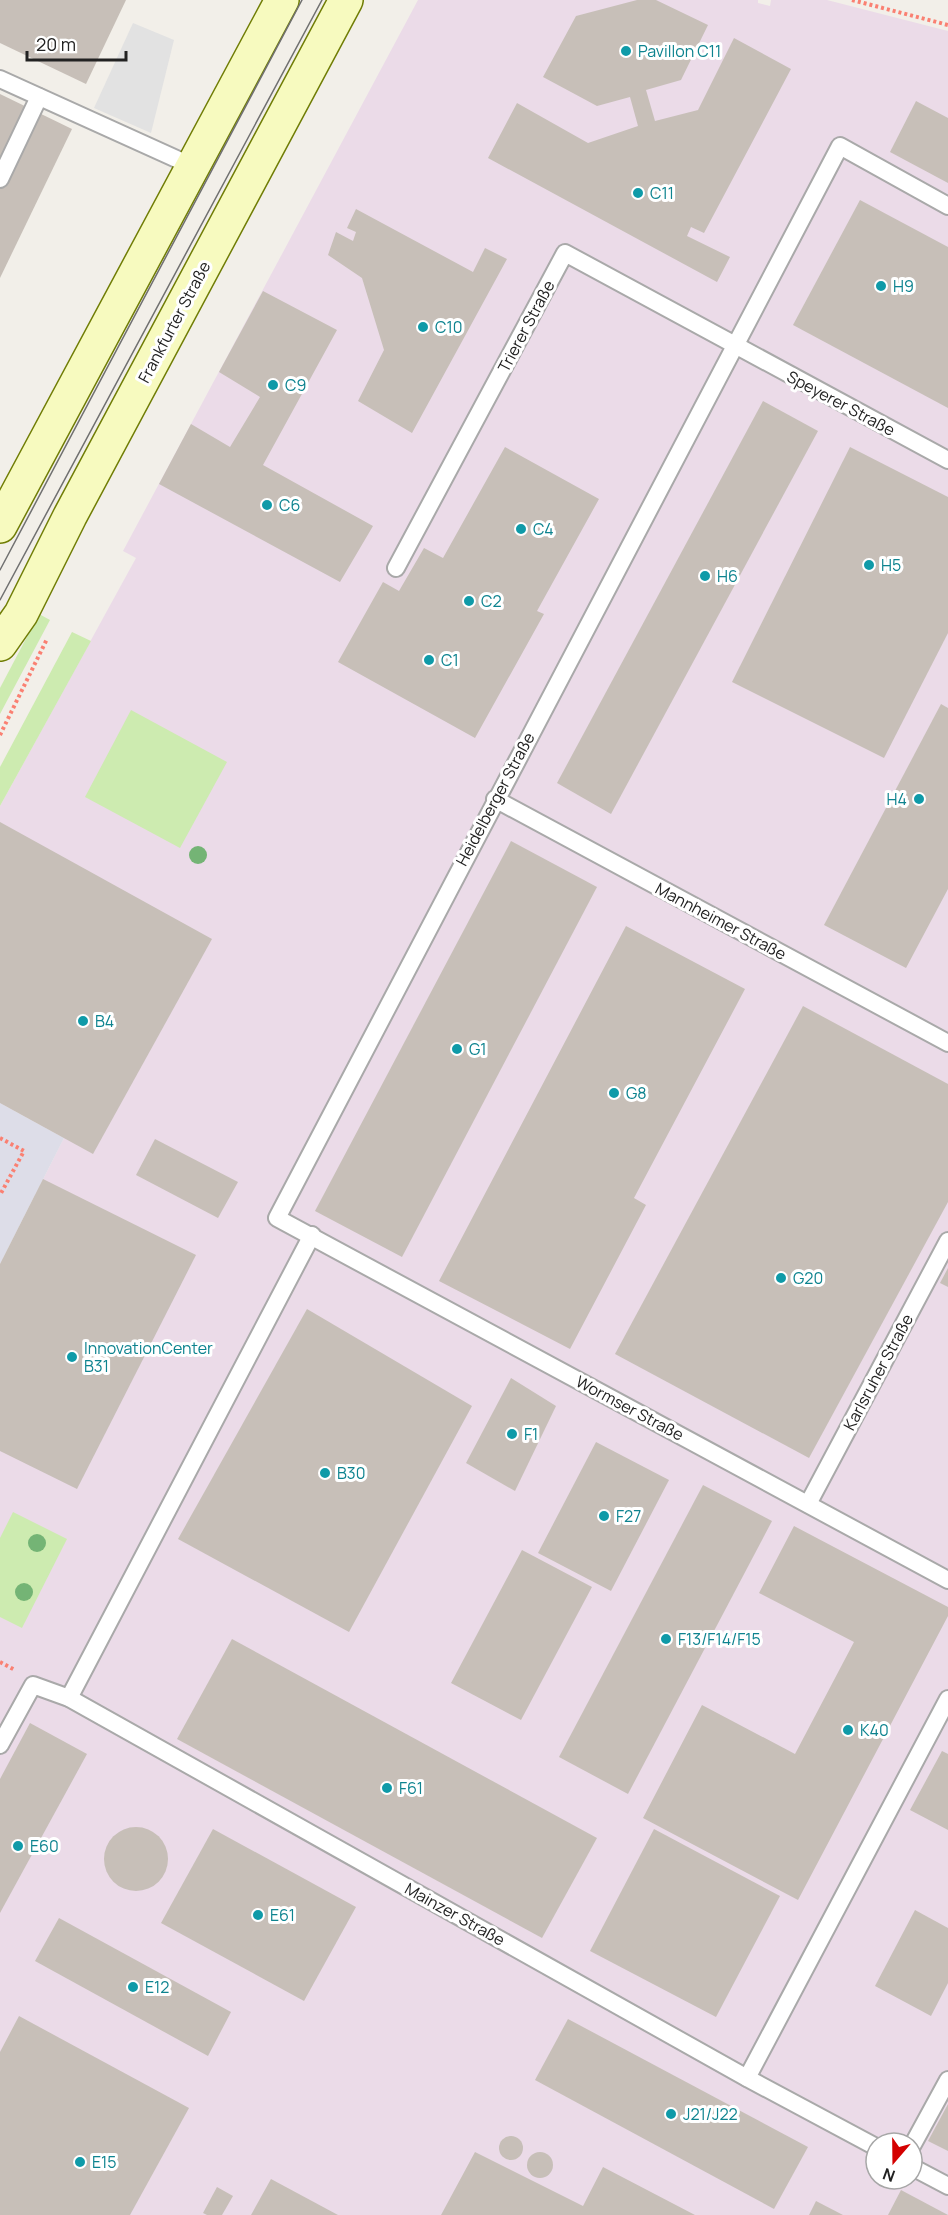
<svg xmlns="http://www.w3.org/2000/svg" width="948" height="2215" viewBox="0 0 948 2215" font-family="Manrope,sans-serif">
	<rect width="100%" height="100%" fill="#f2efe9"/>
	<path fill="#ebdbe8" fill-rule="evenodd" d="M418,0H758V3L770,6L771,0H827L948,31V2215H0V1264L64,1138L0,1103V806L136,558L123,551ZM876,2143H912V2179H876Z"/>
	<g fill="#cdebb0">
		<path d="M39,614L50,620L0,714V688Z"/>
		<path d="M72,632L91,641L0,806V767Z"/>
		<path d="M131,710L227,762L180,848L85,797Z"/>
		<path d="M13,1512L67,1539L22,1628L0,1617V1538Z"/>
	</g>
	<path fill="#e2e2e2" d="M133,23L174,40L151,133L94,108Z"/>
	<path fill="#dddde8" d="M0,1103L64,1138L0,1264Z"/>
	<g fill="#c7bfb8">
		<path d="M0,0H126L86,84L0,43Z"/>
		<path d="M637,0H656L708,25L681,80L646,90L655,121L698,110L734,38L791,69L704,233L691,227L687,236L730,257L717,282L488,158L517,103L588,143L638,126L630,97L597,106L543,77L576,16Z"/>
		<path d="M0,94L72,129L0,278Z"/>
		<path d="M916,101L948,118V183L890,152Z"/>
		<path d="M860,200L948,247V408L793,325Z"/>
		<path d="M356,209L473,272L485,248L507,259L412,433L358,401L384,350L362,278L328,255L336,232L353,241L356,232L347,228Z"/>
		<path d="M263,291L337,330L263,465L373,526L340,582L159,484L191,424L230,447L260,397L219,372Z"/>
		<path d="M763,401L818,431L611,814L557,783Z"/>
		<path d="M505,447L599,499L537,611L544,614L475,738L338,662L383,582L399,591L424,548L443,558Z"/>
		<path d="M850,447L948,497V633L884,758L732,682Z"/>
		<path d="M941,704L948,708V889L906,968L824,925Z"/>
		<path d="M0,822L212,939L93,1154L0,1103Z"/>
		<path d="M511,841L597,887L402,1257L315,1211Z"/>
		<path d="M626,926L745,989L634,1198L646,1205L570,1349L439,1281Z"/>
		<path d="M803,1006L948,1084V1202L809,1458L615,1354Z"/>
		<path d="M155,1139L238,1182L218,1218L136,1175Z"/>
		<path d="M43,1179L196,1255L77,1489L0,1451V1264Z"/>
		<path d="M948,1268V1287L940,1283Z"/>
		<path d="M307,1309L472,1406L349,1632L178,1539Z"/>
		<path d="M511,1378L556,1406L515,1491L466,1463Z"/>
		<path d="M596,1442L669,1480L611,1591L538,1553Z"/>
		<path d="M703,1485L772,1521L628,1794L559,1757Z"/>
		<path d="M794,1526L948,1607V1616L798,1900L643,1818L702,1705L795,1754L854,1642L759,1593Z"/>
		<path d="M522,1550L592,1587L521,1720L451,1683Z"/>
		<path d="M232,1639L597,1838L542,1938L177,1739Z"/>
		<path d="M30,1723L87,1754L0,1913V1779Z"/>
		<path d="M942,1751L948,1754V1830L910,1810Z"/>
		<circle cx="136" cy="1859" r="32"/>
		<path d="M213,1829L356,1907L304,2001L161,1923Z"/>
		<path d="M654,1829L780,1896L716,2017L590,1951Z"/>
		<path d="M915,1910L948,1928V1983L931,2016L875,1986Z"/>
		<path d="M59,1918L231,2012L208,2056L35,1961Z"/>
		<path d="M19,2016L189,2108L130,2215H0V2052Z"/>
		<path d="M568,2019L808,2147L774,2209L535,2080Z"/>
		<path d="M948,2104V2151L928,2141Z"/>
		<circle cx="511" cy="2148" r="12"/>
		<path d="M475,2152L583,2206L603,2167L695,2215H441Z"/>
		<circle cx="540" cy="2165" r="13"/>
		<path d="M271,2179L338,2215H251Z"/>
		<path d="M217,2187L233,2196L222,2215H207L203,2213Z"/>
		<path d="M901,2190L948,2215H888Z"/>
		<path d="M816,2201L843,2215H809Z"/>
	</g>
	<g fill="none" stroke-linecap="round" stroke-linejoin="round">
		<g stroke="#a9a9a9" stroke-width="20">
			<g id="service">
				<path d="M0,79L192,166"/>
				<path d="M0,179L39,97"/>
				<path d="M948,206L840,146L277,1218L948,1580"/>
				<path d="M396,568L565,253L948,460"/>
				<path d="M495,799L948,1043"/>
				<path d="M808,1504L948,1241"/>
				<path d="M69,1698L312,1235"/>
				<path d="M0,1745L33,1685L69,1698L747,2078L876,2147"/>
				<path d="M747,2078L948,1699"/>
				<path d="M912,2146L948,2080"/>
				<path d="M912,2167L948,2186"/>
			</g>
		</g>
		<g stroke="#707d05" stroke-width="36">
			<g id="secondary">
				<path d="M0,526L282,0"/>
				<path d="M0,644L21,614L70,516L346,0"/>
			</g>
		</g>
		<g stroke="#fa8072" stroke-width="4" stroke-dasharray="3 3" stroke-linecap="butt">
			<path d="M852,0L948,25"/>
			<path d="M0,735L47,639"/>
			<path d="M0,1138L24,1151L0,1195"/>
			<path d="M0,1662L15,1670"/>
		</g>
		<use href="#service" stroke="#fff" stroke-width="16"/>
		<use href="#secondary" stroke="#f7fabf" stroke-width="33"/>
		<g stroke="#707070" stroke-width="1.5">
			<path d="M0,570L302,0"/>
			<path d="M0,600L322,0"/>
		</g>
	</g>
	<g fill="#74b475">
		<circle cx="198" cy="855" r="9"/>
		<circle cx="37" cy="1543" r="9"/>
		<circle cx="24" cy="1592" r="9"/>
	</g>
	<g fill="#0f9aa8" stroke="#fff" stroke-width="2">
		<circle cx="626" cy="51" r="6"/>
		<circle cx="638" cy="193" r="6"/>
		<circle cx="881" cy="286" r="6"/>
		<circle cx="423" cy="327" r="6"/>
		<circle cx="273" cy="385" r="6"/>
		<circle cx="267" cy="505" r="6"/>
		<circle cx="521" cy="529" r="6"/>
		<circle cx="869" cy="565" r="6"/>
		<circle cx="705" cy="576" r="6"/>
		<circle cx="469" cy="601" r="6"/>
		<circle cx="429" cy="660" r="6"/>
		<circle cx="919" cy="799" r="6"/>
		<circle cx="83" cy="1021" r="6"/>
		<circle cx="457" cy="1049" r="6"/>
		<circle cx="614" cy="1093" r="6"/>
		<circle cx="781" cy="1278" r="6"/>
		<circle cx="72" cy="1357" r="6"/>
		<circle cx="512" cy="1434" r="6"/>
		<circle cx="325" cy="1473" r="6"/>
		<circle cx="604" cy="1516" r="6"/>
		<circle cx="666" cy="1639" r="6"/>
		<circle cx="848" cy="1730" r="6"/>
		<circle cx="387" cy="1788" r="6"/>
		<circle cx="18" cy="1846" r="6"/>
		<circle cx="258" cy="1915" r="6"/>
		<circle cx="133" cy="1987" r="6"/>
		<circle cx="671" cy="2114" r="6"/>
		<circle cx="80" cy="2162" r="6"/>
	</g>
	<g text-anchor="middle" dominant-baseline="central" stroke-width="6" stroke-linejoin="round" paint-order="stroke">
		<g font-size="16" fill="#0d838f" stroke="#fff" text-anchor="start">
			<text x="638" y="51">Pavillon C11</text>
			<text x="650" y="193">C11</text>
			<text x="893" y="286">H9</text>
			<text x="435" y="327">C10</text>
			<text x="285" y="385">C9</text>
			<text x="279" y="505">C6</text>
			<text x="533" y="529">C4</text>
			<text x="881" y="565">H5</text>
			<text x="717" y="576">H6</text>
			<text x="481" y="601">C2</text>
			<text x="441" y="660">C1</text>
			<text x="907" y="799" text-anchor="end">H4</text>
			<text x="95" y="1021">B4</text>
			<text x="469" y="1049">G1</text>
			<text x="626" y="1093">G8</text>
			<text x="793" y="1278">G20</text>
			<text x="84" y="1348">InnovationCenter<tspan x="84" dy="18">B31</tspan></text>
			<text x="524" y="1434">F1</text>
			<text x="337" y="1473">B30</text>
			<text x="616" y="1516">F27</text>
			<text x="678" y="1639">F13/F14/F15</text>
			<text x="860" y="1730">K40</text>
			<text x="399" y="1788">F61</text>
			<text x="30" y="1846">E60</text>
			<text x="270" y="1915">E61</text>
			<text x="145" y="1987">E12</text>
			<text x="683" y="2114">J21/J22</text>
			<text x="92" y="2162">E15</text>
		</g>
		<g font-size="16" fill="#222" stroke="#fff">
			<text transform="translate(174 322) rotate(-62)">Frankfurter Straße</text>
			<text transform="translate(526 326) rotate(-62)">Trierer Straße</text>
			<text transform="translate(841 403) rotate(28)">Speyerer Straße</text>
			<text transform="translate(495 799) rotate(-62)">Heidelberger Straße</text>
			<text transform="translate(721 921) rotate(28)">Mannheimer Straße</text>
			<text transform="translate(878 1372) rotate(-62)">Karlsruher Straße</text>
			<text transform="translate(630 1408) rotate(28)">Wormser Straße</text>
			<text transform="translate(455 1914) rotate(29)">Mainzer Straße</text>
		</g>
	</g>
	<g transform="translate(894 2161) rotate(200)"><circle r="28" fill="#ffffff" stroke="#a7a7a7" stroke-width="1.5"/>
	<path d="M0-4.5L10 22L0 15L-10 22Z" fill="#d40000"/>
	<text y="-9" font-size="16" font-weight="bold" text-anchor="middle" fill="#222222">N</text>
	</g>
	<path d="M27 51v9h99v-9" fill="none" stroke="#222222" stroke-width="3"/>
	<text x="36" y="51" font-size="18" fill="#222222" stroke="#ffffff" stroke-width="4.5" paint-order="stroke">20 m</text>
</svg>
